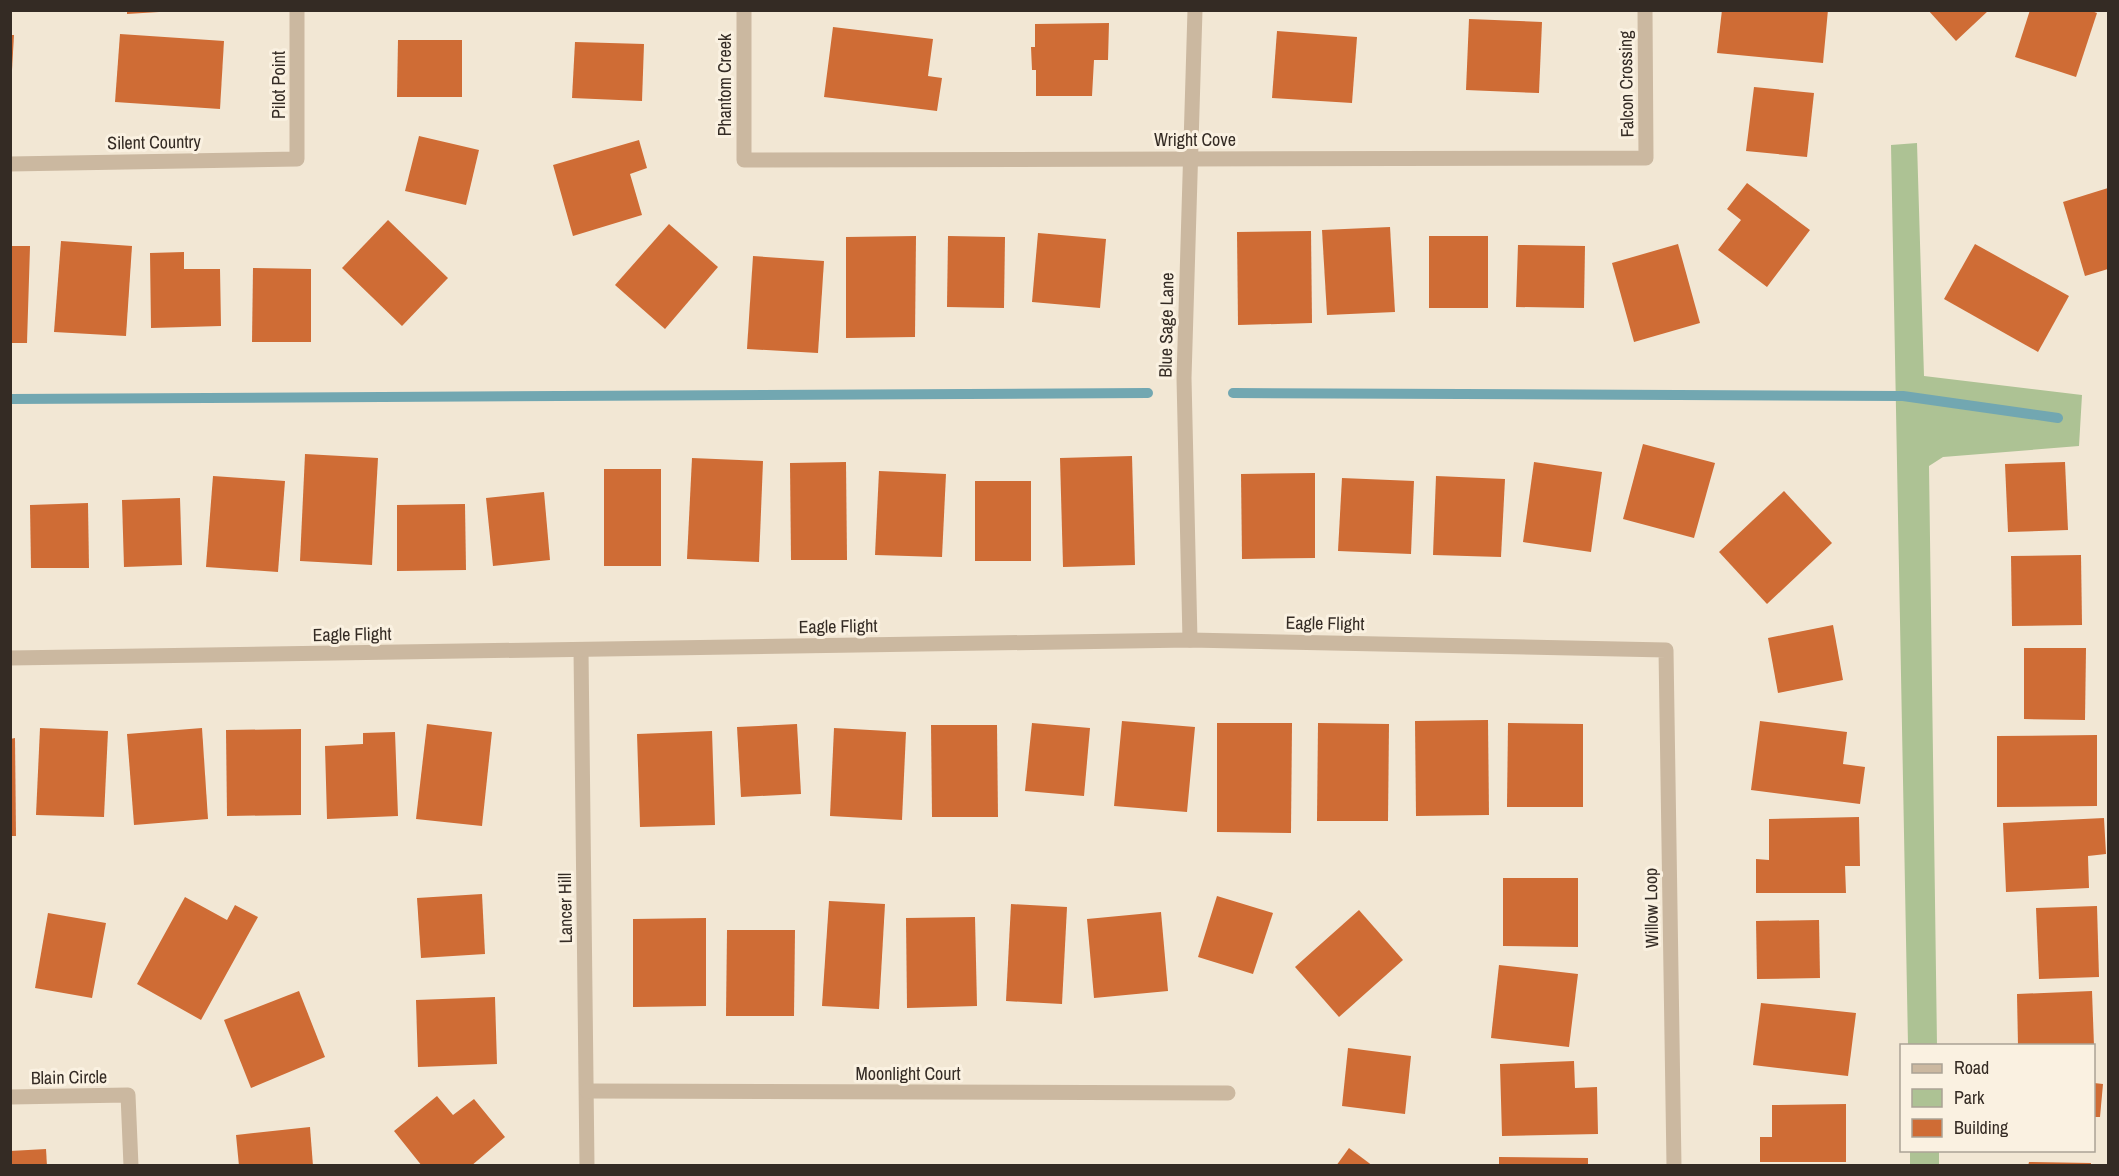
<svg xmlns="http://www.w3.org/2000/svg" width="2119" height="1176" viewBox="0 0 2119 1176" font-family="'Archivo Narrow',sans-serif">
	<rect width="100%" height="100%" fill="#f2e7d4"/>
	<g fill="#adc294">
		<path d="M1917,143L1924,376L2082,395L2079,446L1943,457L1929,466L1937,1046L1908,1045L1891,145Z"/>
		<rect x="1910" y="1151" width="29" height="14"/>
	</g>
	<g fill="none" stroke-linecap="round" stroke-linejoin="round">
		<g stroke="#72a7b1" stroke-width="10">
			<path d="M1233,393L1903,396L2058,418"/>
			<path d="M10,399L1148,393"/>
		</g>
	</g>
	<g fill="#cf6c35">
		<path d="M127,10H159V12L127,14Z"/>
		<path d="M1722,10H1828L1823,63L1717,53Z"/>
		<path d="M1928,10H1989L1956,41Z"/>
		<path d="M2030,10H2089L2097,13L2076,77L2015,57Z"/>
		<path d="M1469,19L1542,22L1539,93L1466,90Z"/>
		<path d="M1109,23L1108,60H1094L1092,96H1036V70H1032L1031,47H1035V24Z"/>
		<path d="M833,27L933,39L928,76L942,78L937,111L824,97Z"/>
		<path d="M1277,31L1357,37L1352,103L1272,98Z"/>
		<path d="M120,34L224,41L220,109L115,102Z"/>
		<path d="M10,35H14L12,70H10Z"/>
		<path d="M398,40H462V97H397Z"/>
		<path d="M575,42L644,44L642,101L572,98Z"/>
		<path d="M1754,87L1814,93L1807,157L1746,151Z"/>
		<path d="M419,136L479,150L466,205L405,191Z"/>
		<path d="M639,140L647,168L630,174L642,215L573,236L553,165Z"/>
		<path d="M1747,183L1810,230L1767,287L1718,250L1741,220L1727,209Z"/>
		<path d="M2108,188V269L2085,276L2063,202Z"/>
		<path d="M388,220L448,278L402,326L342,268Z"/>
		<path d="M669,224L718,267L665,329L615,285Z"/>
		<path d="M1390,227L1395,312L1327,315L1322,230Z"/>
		<path d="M1311,231L1312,323L1238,325L1237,232Z"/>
		<path d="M1038,233L1106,239L1100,308L1032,302Z"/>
		<path d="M916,236L915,337L846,338V237Z"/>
		<path d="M948,236L1005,237L1004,308L947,307Z"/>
		<rect x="1429" y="236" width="59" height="72"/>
		<path d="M61,241L132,246L126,336L54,332Z"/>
		<path d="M1678,244L1700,323L1634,342L1612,263Z"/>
		<path d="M1975,244L2069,296L2038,352L1944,299Z"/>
		<path d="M1518,245L1585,246L1584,308L1516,307Z"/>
		<path d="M10,246H30L27,343H10Z"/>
		<path d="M184,252V269H220L221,326L151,328L150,253Z"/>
		<path d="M753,256L824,261L818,353L747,349Z"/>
		<path d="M253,268L311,269V342H252Z"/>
		<path d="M1643,444L1715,463L1694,538L1623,519Z"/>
		<path d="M305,454L378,458L372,565L300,561Z"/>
		<path d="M1132,456L1135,565L1063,567L1060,458Z"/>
		<path d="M692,458L763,461L759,562L687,559Z"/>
		<path d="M846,462L847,560H791L790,463Z"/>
		<path d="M1534,462L1602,472L1591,552L1523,542Z"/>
		<path d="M2065,462L2068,530L2008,532L2005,464Z"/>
		<rect x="604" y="469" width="57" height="97"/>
		<path d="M879,471L946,474L942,557L875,555Z"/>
		<path d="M1315,473V558L1242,559L1241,474Z"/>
		<path d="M213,476L285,481L278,572L206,567Z"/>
		<path d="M1436,476L1505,479L1501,557L1433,555Z"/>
		<path d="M1342,478L1414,481L1411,554L1338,551Z"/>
		<rect x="975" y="481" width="56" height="80"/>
		<path d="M1784,491L1832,543L1767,604L1719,552Z"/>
		<path d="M544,492L550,560L493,566L486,498Z"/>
		<path d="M180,498L182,565L124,567L122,500Z"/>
		<path d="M88,503L89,568H31L30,505Z"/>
		<path d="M465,504L466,570L397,571V505Z"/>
		<path d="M2081,555L2082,625L2012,626L2011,556Z"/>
		<path d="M1833,625L1843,680L1778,693L1768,638Z"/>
		<path d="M2024,648H2086L2085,720L2024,719Z"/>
		<path d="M1488,720L1489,815L1416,816L1415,721Z"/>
		<path d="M1122,721L1195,727L1187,812L1114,806Z"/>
		<path d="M1760,721L1847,732L1843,764L1865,767L1860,804L1751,790Z"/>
		<path d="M1032,723L1090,728L1084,796L1025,791Z"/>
		<path d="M1217,723H1292L1291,833L1217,832Z"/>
		<path d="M1318,723L1389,724L1388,821H1317Z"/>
		<path d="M1508,723L1583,724V807H1507Z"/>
		<path d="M427,724L492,732L482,826L416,819Z"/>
		<path d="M797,724L801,794L741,797L737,727Z"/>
		<path d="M931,725H997L998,817H932Z"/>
		<path d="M40,728L108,731L104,817L36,815Z"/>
		<path d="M202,728L208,819L134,825L127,734Z"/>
		<path d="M834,728L906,732L902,820L830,816Z"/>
		<path d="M301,729V815L227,816L226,730Z"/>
		<path d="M712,731L715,825L640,827L637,734Z"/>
		<path d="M395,732L398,816L327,819L325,746L363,744V733Z"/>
		<path d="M2097,735V806L1997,807V736Z"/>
		<path d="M15,738L16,836H10V739Z"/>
		<path d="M1859,817L1860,866H1845L1846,893H1756V859L1769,860V819Z"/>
		<path d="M2104,818L2106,854L2088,856L2089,888L2006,892L2003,823Z"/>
		<path d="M1503,878H1578V947L1503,946Z"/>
		<path d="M482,894L485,954L421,958L417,898Z"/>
		<path d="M1217,896L1273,913L1253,974L1198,957Z"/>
		<path d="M185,897L227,920L235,905L258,917L201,1020L137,984Z"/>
		<path d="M829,901L885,904L879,1009L822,1006Z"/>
		<path d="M1011,904L1067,907L1062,1004L1006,1001Z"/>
		<path d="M2097,906L2099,977L2039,979L2036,908Z"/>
		<path d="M1359,910L1403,960L1339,1017L1295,967Z"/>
		<path d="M1161,912L1168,991L1094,998L1087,919Z"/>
		<path d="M48,913L106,923L92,998L35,988Z"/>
		<path d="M975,917L977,1006L907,1008L906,918Z"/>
		<path d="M706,918V1006L633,1007V919Z"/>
		<path d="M1819,920L1820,978L1757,979L1756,921Z"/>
		<path d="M727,930H795L794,1016H726Z"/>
		<path d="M1499,965L1578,974L1569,1047L1491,1038Z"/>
		<path d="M299,991L325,1057L251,1088L224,1020Z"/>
		<path d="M2092,991L2094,1046H2018L2017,994Z"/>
		<path d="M495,997L497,1064L418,1067L416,1000Z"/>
		<path d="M1761,1003L1856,1013L1848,1076L1753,1065Z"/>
		<path d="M1348,1048L1411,1056L1405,1114L1342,1106Z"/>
		<path d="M1574,1061L1575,1088L1597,1087L1598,1134L1502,1136L1500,1064Z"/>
		<path d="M2094,1083L2103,1084L2100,1117H2094Z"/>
		<path d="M437,1096L453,1115L474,1099L505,1137L471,1166H422L394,1131Z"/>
		<path d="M1846,1104V1162H1760V1137H1772V1105Z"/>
		<path d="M310,1127L313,1166H239L236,1135Z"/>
		<path d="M1349,1148L1373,1166H1336Z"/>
		<path d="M46,1149L47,1166H10V1151Z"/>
		<path d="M1499,1157L1588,1158V1166H1499Z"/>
		<path d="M2029,1162L2091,1163V1166H2028Z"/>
	</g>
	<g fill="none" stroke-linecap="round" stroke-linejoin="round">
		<g stroke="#cbb8a0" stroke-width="15">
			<path d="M744,10V160L1646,158L1645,10"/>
			<path d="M10,164L297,159V10"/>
			<path d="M1190,640L1184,378L1195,10"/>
			<path d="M581,650L587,1166"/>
			<path d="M10,658L1190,640L1666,650L1674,1166"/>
			<path d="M587,1091L1228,1093"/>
			<path d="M10,1097L128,1095L131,1166"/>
		</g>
	</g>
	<g text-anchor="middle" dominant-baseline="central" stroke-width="6" stroke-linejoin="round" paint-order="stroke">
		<g font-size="18" fill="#342b24" stroke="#faf1e1">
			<text transform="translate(1626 84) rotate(-91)">Falcon Crossing</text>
			<text transform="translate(278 85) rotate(-90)">Pilot Point</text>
			<text transform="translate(724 85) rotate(-90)">Phantom Creek</text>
			<text x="1195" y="139">Wright Cove</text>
			<text transform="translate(154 142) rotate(-1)">Silent Country</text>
			<text transform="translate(1166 325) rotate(-89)">Blue Sage Lane</text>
			<text transform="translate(1325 623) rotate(1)">Eagle Flight</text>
			<text transform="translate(838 626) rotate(-1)">Eagle Flight</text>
			<text transform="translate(352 634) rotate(-1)">Eagle Flight</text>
			<text transform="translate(565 908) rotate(-91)">Lancer Hill</text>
			<text transform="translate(1651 908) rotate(-91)">Willow Loop</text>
			<text x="908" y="1073">Moonlight Court</text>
			<text transform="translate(69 1077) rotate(-1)">Blain Circle</text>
		</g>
	</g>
	<rect width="2119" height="1176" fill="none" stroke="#342b24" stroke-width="24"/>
	<rect x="1900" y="1044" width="195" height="108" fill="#faf1e1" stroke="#aba295" stroke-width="1.5"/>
	<rect x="1912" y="1064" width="30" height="9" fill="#cbb8a0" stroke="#aba295" stroke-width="1.5"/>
	<text x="1954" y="1074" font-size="18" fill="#342b24">Road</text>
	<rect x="1912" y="1089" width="30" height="18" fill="#adc294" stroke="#aba295" stroke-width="1.5"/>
	<text x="1954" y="1104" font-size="18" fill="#342b24">Park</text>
	<rect x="1912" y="1119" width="30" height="18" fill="#cf6c35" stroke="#aba295" stroke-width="1.5"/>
	<text x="1954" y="1134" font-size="18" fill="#342b24">Building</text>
</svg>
